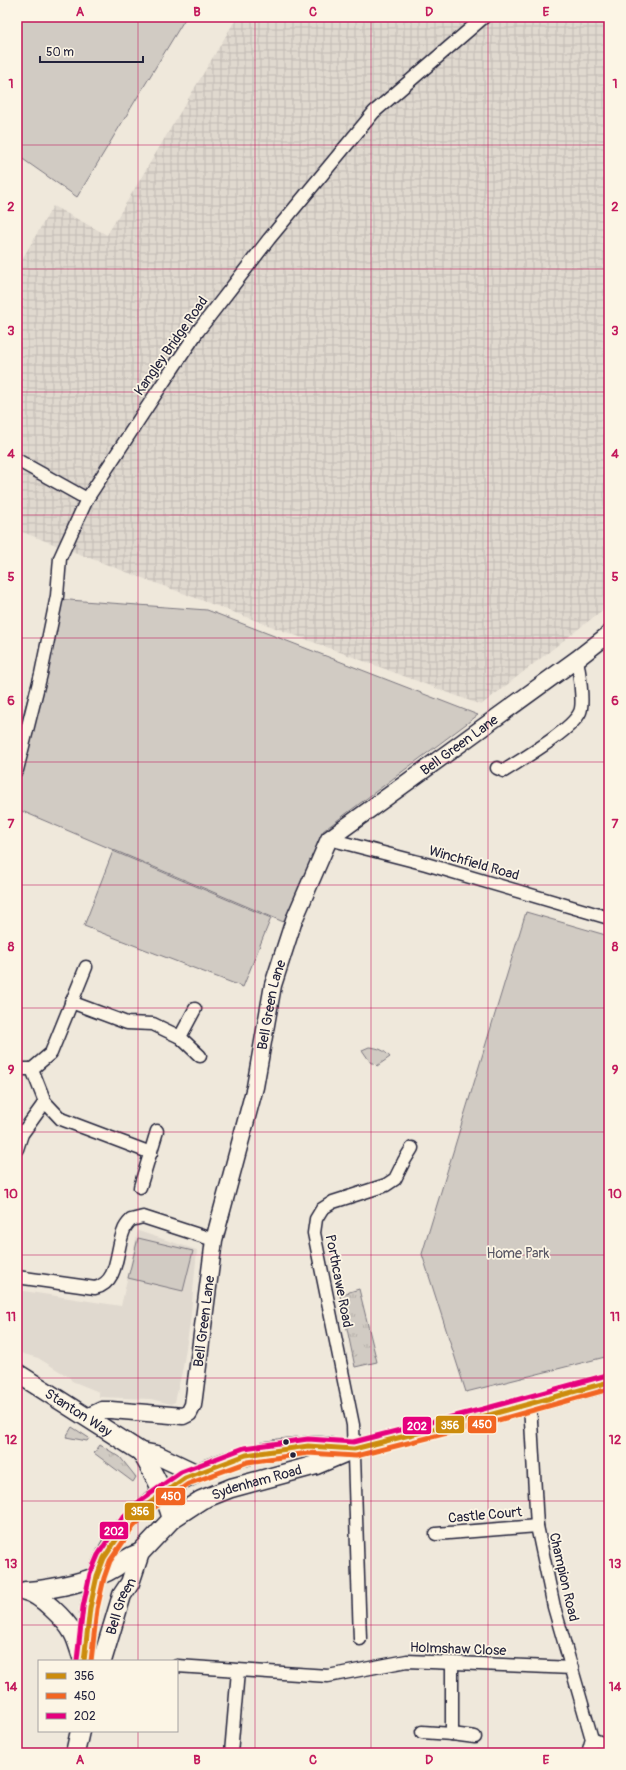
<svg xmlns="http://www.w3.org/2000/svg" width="626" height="1770" viewBox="0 0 626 1770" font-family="Pangolin,sans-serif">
	<defs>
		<pattern id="industrial-grid" width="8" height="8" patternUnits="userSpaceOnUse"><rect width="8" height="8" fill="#e0d9cf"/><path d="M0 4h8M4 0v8" fill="none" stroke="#c0bab3"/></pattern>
		<pattern id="grass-tufts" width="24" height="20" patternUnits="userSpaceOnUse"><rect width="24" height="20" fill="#d1cbc3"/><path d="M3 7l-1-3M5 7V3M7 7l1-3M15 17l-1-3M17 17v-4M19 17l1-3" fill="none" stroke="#b3aea8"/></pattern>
	</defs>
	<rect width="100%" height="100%" fill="#efe8db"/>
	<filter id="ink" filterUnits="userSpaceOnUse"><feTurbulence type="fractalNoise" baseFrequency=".025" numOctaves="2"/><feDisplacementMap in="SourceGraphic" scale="8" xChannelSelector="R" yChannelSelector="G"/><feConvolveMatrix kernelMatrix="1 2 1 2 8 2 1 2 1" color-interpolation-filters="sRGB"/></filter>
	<g filter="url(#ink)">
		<path fill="#e0d9cf" d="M138,1231L197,1250L190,1323L183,1367L175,1402L171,1404L151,1399L99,1397V1392L72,1381L69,1377L38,1358L17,1352V1290L121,1306Z"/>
		<path fill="url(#industrial-grid)" d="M237,17H609V605L481,705L121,570L17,530V268L53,206L107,235Z"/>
		<g fill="url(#grass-tufts)" stroke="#7a767f">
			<path d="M359,1289L377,1362L355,1367L340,1295Z"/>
			<path d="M72,1427L89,1438L87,1441L66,1437Z"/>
			<path d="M100,1445L120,1457L136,1477L133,1482L94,1453Z"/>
		</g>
		<g fill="#d1cbc3" stroke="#7a767f">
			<path d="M17,17H186L77,197L17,155Z"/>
			<path d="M55,599L207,610L478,715L323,831L286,923L17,809V737Z"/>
			<path d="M113,851L271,918L243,987L84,926Z"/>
			<path d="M526,912L609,936V1356L466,1392L422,1254Z"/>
			<path d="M369,1047C379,1048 384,1050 390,1057L377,1066L374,1063H371L362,1050Z"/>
			<path d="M138,1238L193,1251L183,1291L128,1278Z"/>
		</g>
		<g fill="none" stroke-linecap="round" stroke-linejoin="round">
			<g stroke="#22223b" stroke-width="15">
				<g id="street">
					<path d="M17,460L87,499"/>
					<path d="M497,768L504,771C522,759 572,730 580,712C584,703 579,670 577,659"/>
					<path d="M17,770L41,674L57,596L60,558L87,499L155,395L198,331L269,239L374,112L484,17"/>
					<path d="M329,839L426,864L609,918"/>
					<path d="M71,1002L127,1023L153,1024L180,1037L200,1056"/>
					<path d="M180,1037L195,1009"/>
					<path d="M17,1069H32L51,1053L86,967"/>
					<path d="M32,1069L45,1102L61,1119L151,1153"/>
					<path d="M17,1149L22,1134L45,1102"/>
					<path d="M140,1187L157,1131"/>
					<path d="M17,1277L95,1288C120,1282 115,1250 124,1230C125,1227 128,1223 131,1220L143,1217L214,1240"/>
					<path d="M530,1404L537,1526L554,1607L592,1739L588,1753"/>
					<path d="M436,1534L537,1526"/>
					<path d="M360,1639L353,1425L314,1233L316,1219L322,1209L333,1202L386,1185L395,1179L404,1161L412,1148"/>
					<path d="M177,1666L328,1676L407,1661L572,1668"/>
					<path d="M422,1732L452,1734V1664"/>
					<path d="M452,1734L475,1737"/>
					<path d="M592,1739L609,1746"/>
					<path d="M231,1753L238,1671"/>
				</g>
			</g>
			<g stroke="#22223b" stroke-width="19">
				<g id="secondary">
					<path id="s1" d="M87,1417L102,1410H111L183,1416L189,1413L193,1405L214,1240L255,1087L273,985L294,920L329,839L577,659L609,634"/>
				</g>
			</g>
			<g stroke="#22223b" stroke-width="21">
				<g id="primary">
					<path id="s2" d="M17,1373L141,1452L157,1455L195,1473"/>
					<path d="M141,1452C154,1474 165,1494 172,1519"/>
					<path d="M25,1591C40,1594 66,1620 73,1633C77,1640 79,1649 82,1657"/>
					<path d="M28,1591C54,1589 94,1581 116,1567C125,1561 128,1556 140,1553"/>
					<path d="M84,1661C87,1629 90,1587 104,1558C141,1484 229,1452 307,1446C320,1445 335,1448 349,1449"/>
					<path id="s3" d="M102,1661L122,1595L130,1583L140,1553L172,1519L201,1500L231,1488L316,1465L354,1449L489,1415L609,1382"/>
					<path d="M75,1753L80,1731"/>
				</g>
			</g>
			<use href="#street" stroke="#fcf5e5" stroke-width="12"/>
			<use href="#secondary" stroke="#fcf5e5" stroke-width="16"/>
			<use href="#primary" stroke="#fcf5e5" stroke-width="18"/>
			<g stroke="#fcf5e5" stroke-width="8">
				<path id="bus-1" d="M84,1661L90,1608L97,1576L104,1558L128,1522L144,1507L185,1478L246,1455L308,1446L354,1449L489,1415L609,1382"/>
			</g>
			<g stroke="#fcf5e5" stroke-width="8">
				<path id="bus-2" d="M91,1661L97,1609L104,1578L110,1561L133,1527L148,1512L188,1484L248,1462L308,1453L356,1456L491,1422L609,1389"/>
			</g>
			<g stroke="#fcf5e5" stroke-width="8">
				<path id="bus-3" d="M77,1660L83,1607L90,1574L98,1555L123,1517L140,1501L181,1472L244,1448L308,1439L353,1442L487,1408L607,1375"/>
			</g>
			<use href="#bus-1" stroke="#cc8c0c" stroke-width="5"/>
			<use href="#bus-2" stroke="#f26522" stroke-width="5"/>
			<use href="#bus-3" stroke="#e5007d" stroke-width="5"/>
		</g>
	</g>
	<path fill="none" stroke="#c2185b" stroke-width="1" stroke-opacity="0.55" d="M138,17V1661M255,17V1753M371,17V1753M488,17V1753M17,145H609M17,269H609M17,392H609M17,515H609M17,638H609M17,762H609M17,885H609M17,1008H609M17,1132H609M17,1255H609M17,1378H609M17,1501H609M17,1625H609M138,1731V1753"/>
	<g fill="#22223b" stroke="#fcf5e5" stroke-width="1.5">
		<circle cx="286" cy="1442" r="3.5"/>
		<circle cx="293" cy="1455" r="3.5"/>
	</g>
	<g text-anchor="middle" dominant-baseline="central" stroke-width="3.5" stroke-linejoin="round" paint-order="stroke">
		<g font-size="14" fill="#22223b" stroke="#fcf5e5">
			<text transform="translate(171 346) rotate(-55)">Kangley Bridge Road</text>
			<text stroke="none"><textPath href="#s1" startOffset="859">Bell Green Lane</textPath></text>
			<text transform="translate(474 863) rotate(16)">Winchfield Road</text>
			<text stroke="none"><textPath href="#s1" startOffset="522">Bell Green Lane</textPath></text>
			<text transform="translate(339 1281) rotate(79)">Porthcawe Road</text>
			<text stroke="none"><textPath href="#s1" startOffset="198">Bell Green Lane</textPath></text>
			<text stroke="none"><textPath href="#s2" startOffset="73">Stanton Way</textPath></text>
			<text stroke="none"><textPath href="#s3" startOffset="255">Sydenham Road</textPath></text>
			<text transform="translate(485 1515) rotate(-5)">Castle Court</text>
			<text transform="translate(564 1577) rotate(77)">Champion Road</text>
			<text stroke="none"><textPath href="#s3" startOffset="58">Bell Green</textPath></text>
			<text transform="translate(458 1649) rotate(2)">Holmshaw Close</text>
		</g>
		<g font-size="14" fill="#575564" stroke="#fcf5e5">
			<text x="518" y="1253">Home Park</text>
		</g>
	</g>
	<g stroke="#fcf5e5" stroke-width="1.5">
		<rect x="467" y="1415" width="30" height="19" rx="4" fill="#f26522"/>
		<rect x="435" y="1415" width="30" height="19" rx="4" fill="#cc8c0c"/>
		<rect x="402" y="1416" width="30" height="19" rx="4" fill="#e5007d"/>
		<rect x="155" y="1487" width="31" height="19" rx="4" fill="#f26522"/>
		<rect x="124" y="1502" width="31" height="19" rx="4" fill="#cc8c0c"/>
		<rect x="99" y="1521" width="30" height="19" rx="4" fill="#e5007d"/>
	</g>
	<g font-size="11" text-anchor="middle" font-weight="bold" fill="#fff">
		<text x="482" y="1428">450</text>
		<text x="450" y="1429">356</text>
		<text x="417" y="1430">202</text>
		<text x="171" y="1500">450</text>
		<text x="140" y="1515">356</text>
		<text x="114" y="1535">202</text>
	</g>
	<rect width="626" height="1770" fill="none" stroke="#fcf5e5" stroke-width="44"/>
	<rect x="38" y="1660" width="140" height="72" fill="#fcf5e5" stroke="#a5a1a1"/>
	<rect x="46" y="1673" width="20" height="6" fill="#cc8c0c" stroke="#a5a1a1"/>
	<text x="74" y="1680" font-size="12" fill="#22223b">356</text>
	<rect x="46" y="1693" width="20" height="6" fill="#f26522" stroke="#a5a1a1"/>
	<text x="74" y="1700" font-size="12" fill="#22223b">450</text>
	<rect x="46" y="1713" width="20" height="6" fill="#e5007d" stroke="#a5a1a1"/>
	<text x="74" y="1720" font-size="12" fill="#22223b">202</text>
	<path d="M40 56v6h103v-6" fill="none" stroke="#22223b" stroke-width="2"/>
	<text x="46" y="56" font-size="12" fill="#22223b" stroke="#fcf5e5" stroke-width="3" paint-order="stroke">50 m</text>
	<rect x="22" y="22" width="582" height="1726" fill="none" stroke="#c2185b" stroke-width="1.5"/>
	<g font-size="13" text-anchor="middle" font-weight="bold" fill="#c2185b">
		<text x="80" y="16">A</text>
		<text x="197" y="16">B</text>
		<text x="313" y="16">C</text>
		<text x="429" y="16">D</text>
		<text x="546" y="16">E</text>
		<text x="11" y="88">1</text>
		<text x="615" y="88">1</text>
		<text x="11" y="211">2</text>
		<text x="615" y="211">2</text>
		<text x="11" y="335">3</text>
		<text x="615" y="335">3</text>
		<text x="11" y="458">4</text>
		<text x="615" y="458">4</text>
		<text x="11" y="581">5</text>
		<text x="615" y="581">5</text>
		<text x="11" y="705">6</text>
		<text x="615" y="705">6</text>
		<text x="11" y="828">7</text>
		<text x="615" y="828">7</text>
		<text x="11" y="951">8</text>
		<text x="615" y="951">8</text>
		<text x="11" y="1074">9</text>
		<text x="615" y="1074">9</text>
		<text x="11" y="1198">10</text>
		<text x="615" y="1198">10</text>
		<text x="11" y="1321">11</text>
		<text x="615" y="1321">11</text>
		<text x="11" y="1444">12</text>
		<text x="615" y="1444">12</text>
		<text x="11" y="1568">13</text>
		<text x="615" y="1568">13</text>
		<text x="11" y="1691">14</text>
		<text x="615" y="1691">14</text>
		<text x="80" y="1764">A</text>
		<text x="197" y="1764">B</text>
		<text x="313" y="1764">C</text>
		<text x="429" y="1764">D</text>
		<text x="546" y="1764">E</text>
	</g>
</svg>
